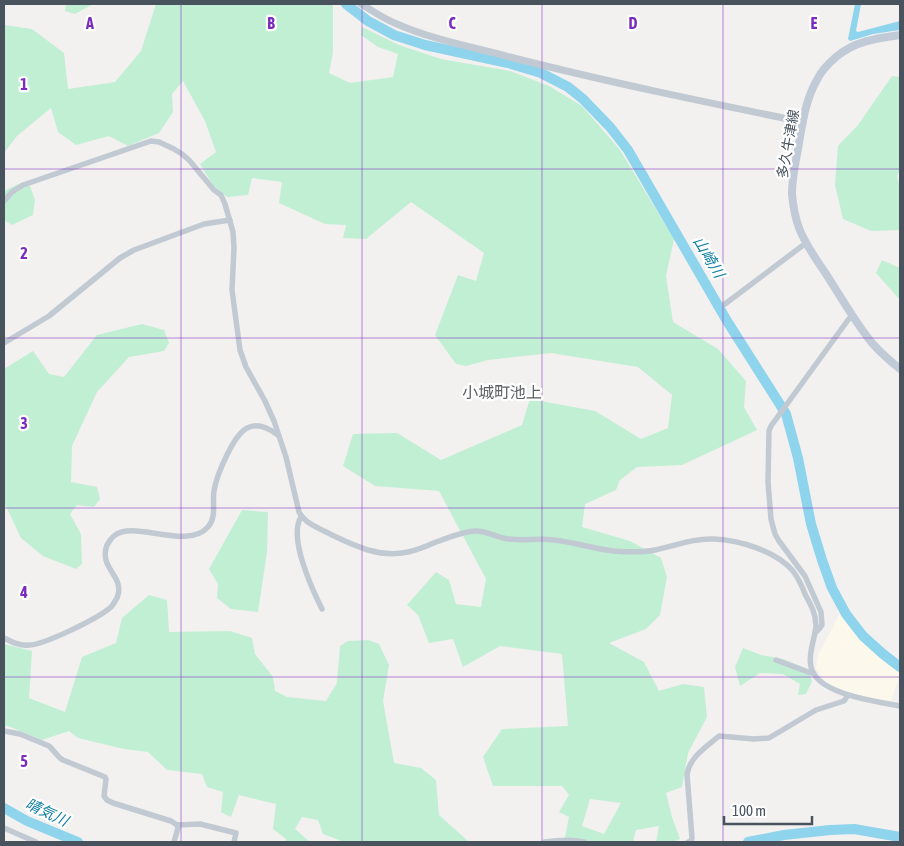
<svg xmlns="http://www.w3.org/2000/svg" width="904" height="846" viewBox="0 0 904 846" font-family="'Asap Condensed','Noto Sans JP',sans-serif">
	<rect width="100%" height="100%" fill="#f3f0f0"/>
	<path fill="#fcf8eb" d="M841,611L861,639L883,661L900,672V675L891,701L854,695L826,682L816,669L818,655Z"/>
	<g fill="#c0efd4" fill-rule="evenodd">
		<path d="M66,4H93L75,14L65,11Z"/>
		<path d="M156,4H333V52L329,73L350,83L393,77L398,54L378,47L361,35L362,27L399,45L441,59L510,71L549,86L582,106L620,150L674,239L666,276L673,322L718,349L746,381L744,407L757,430L682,465L637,467L620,480L616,490L585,504L582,527L630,541L661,558L667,577L660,615L646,629L609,643L644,662L659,691L683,684L704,687L707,717L688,753L682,787L666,793L672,817L680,839L673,842H656L659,826L636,830L633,842H564L569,817L559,812L569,795L562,786H493L483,757L502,729L568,726L562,654L500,646L463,667L453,639L429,643L418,615L407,605L436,572L449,580L456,604L481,607L486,579L439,491L375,486L343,466L353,434L397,433L441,460L522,425L530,399L595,411L641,439L668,428L672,395L638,367L551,353L488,360L466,366L456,364L435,335L458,275L476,281L484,253L411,202L366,239L343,238L346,225L325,224L279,203L282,182L252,178L248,195L227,197L213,185L200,164L216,152L205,121L183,81L172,94L173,112L159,133L128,146L109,136L76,145L58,132L51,108L17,136L4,153V25L32,29L64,53L68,89L115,82L141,51ZM590,799L621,803L604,834L582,826Z"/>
		<path d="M892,76L900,77V167L897,177L900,188V230L871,231L843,219L835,185L838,146L858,125Z"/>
		<path d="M23,182L30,186L35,200L33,215L12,225L4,220V194L6,190Z"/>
		<path d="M882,260L900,268V300L876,273Z"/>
		<path d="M142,324L164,330L169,343L164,351L129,357L97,392L72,446L71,482L97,487L100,499L94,507L77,505L70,514L81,534L82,564L76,569L43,556L21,538L4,502V369L33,351L49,374L64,377L97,335Z"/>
		<path d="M242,510L268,512L267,552L258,612L231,609L217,598L218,584L209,569Z"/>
		<path d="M149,595L167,600L169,632L230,631L252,638L255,654L273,677L275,691L287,697L326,701L337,683L340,646L348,641L368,640L379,644L389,665L383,701L394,763L421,768L436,780L439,815L469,842H344L323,834L318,820L302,817L295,829L310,842H286V839L273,829L276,804L239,795L231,817L221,812L223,792L207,787L202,774L167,770L148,752L124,749L78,738L69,731L42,740L8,726H4V644L32,651L29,698L65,712L82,657L116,643L122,618Z"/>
		<path d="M743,648L761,655L783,659L808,669L812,681L806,694L798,695L800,684L783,674L760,673L740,686L735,667Z"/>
	</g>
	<path fill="#8dd4ec" d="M855,4H861L856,31L858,32L900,21V30L873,34L850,41L848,39Z"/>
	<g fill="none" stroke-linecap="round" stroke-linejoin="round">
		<g stroke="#8dd4ec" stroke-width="10">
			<path d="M346,4L368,21L394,35L425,45L508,63L541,73L568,87L583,99L610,127L628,150L727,321L786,414L798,458L811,524L822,560L832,588L846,614L863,636L883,654L900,667"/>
			<path d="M4,808L27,821L78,842"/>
			<path d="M748,842L784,835L830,830L854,829L900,837"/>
		</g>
		<g stroke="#c1cad2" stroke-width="5.5">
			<path d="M4,201L12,192L23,185L151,141L159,142L174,149L182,154L189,160L214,190L221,195L225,204L233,232L234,248L232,290L240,350L246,367L265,401L274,421L286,457L299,512C305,524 321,529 332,535C357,547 380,558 408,552C418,550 427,546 436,542C448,538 463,531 476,531C487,531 498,538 509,539C524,541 539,538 554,540C574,542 594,549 614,551C627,552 642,553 655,550C675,546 693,538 714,539C739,540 776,551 793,571C798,578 802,586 805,594C811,605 816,614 816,626C815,640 805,660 814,674C826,695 878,702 900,706"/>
			<path d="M725,304L806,243"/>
			<path d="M4,343L49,316L120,258L134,250L204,224L230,220"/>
			<path d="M301,517C288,537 312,589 322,609"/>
			<path d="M815,633L819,629L822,625L821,612L805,576L779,541L775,534L771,519L768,482L769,431L771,426L848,320L853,315"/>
			<path d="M4,638C12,642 20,646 29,645C44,645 99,618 111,607C113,605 115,601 117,598C126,576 98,569 107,545C109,542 111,538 114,536C133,519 187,551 208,527C217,517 212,502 214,491C216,478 221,467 227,455C239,430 251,415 278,435"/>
			<path d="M776,660L808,672L813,673"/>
			<path d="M4,731L20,734L49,746C54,750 57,757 63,760L105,777L106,779L104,796L107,800L113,803L171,821L177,825L200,824L236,833L234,842"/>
			<path d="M4,828L36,842"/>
			<path d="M174,842L178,828L177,825"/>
			<path d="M545,842C558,840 571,839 584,842"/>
			<path d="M688,842L691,841L692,838L687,774C690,757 706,747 719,736L754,739L769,738L816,710L844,701L848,695"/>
		</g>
		<path stroke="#c1cad2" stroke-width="7" d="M361,4C373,11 384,19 397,24C433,40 473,47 510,57C607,82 705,102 803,122"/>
		<path stroke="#c1cbd7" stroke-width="8" d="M900,35C878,38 854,41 836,57C829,63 821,71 817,80C805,100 802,126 798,149C795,164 792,179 792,194C793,205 795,217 799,228C805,244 816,259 826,274C841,297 855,322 872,343C881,353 890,361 900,369"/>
	</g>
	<path fill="none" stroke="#7b2cbf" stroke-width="1" stroke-opacity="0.55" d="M181,4V842M362,4V842M542,4V842M723,4V842M4,169H900M4,338H900M4,508H900M4,677H900"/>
	<g text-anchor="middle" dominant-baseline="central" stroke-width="4.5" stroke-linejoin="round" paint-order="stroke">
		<g font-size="14" fill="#48535e" stroke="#fff">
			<text transform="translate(788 144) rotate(-80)">多久牛津線</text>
		</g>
		<g font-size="15" font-style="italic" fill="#0e7ea3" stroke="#fff">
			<text transform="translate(709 257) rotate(59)">山崎川</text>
			<text transform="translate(47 812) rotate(25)">晴気川</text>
		</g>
		<g font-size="16" fill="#5d6065" stroke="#fff">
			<text x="502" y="392">小城町池上</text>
		</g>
	</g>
	<g font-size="16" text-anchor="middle" font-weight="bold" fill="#7b2cbf" stroke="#fff" stroke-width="4.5" stroke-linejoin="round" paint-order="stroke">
		<text x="90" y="29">A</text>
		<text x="271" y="29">B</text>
		<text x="452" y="29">C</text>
		<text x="633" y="29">D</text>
		<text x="814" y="29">E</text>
		<text x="24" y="90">1</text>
		<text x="24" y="259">2</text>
		<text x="24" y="429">3</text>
		<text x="24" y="598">4</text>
		<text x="24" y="767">5</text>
	</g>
	<rect width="904" height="846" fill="none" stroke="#48535e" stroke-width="10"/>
	<path d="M724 816v8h88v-8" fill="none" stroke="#48535e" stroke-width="2.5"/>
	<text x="732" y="816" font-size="15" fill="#48535e" stroke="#ffffff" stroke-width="4" paint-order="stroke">100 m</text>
</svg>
